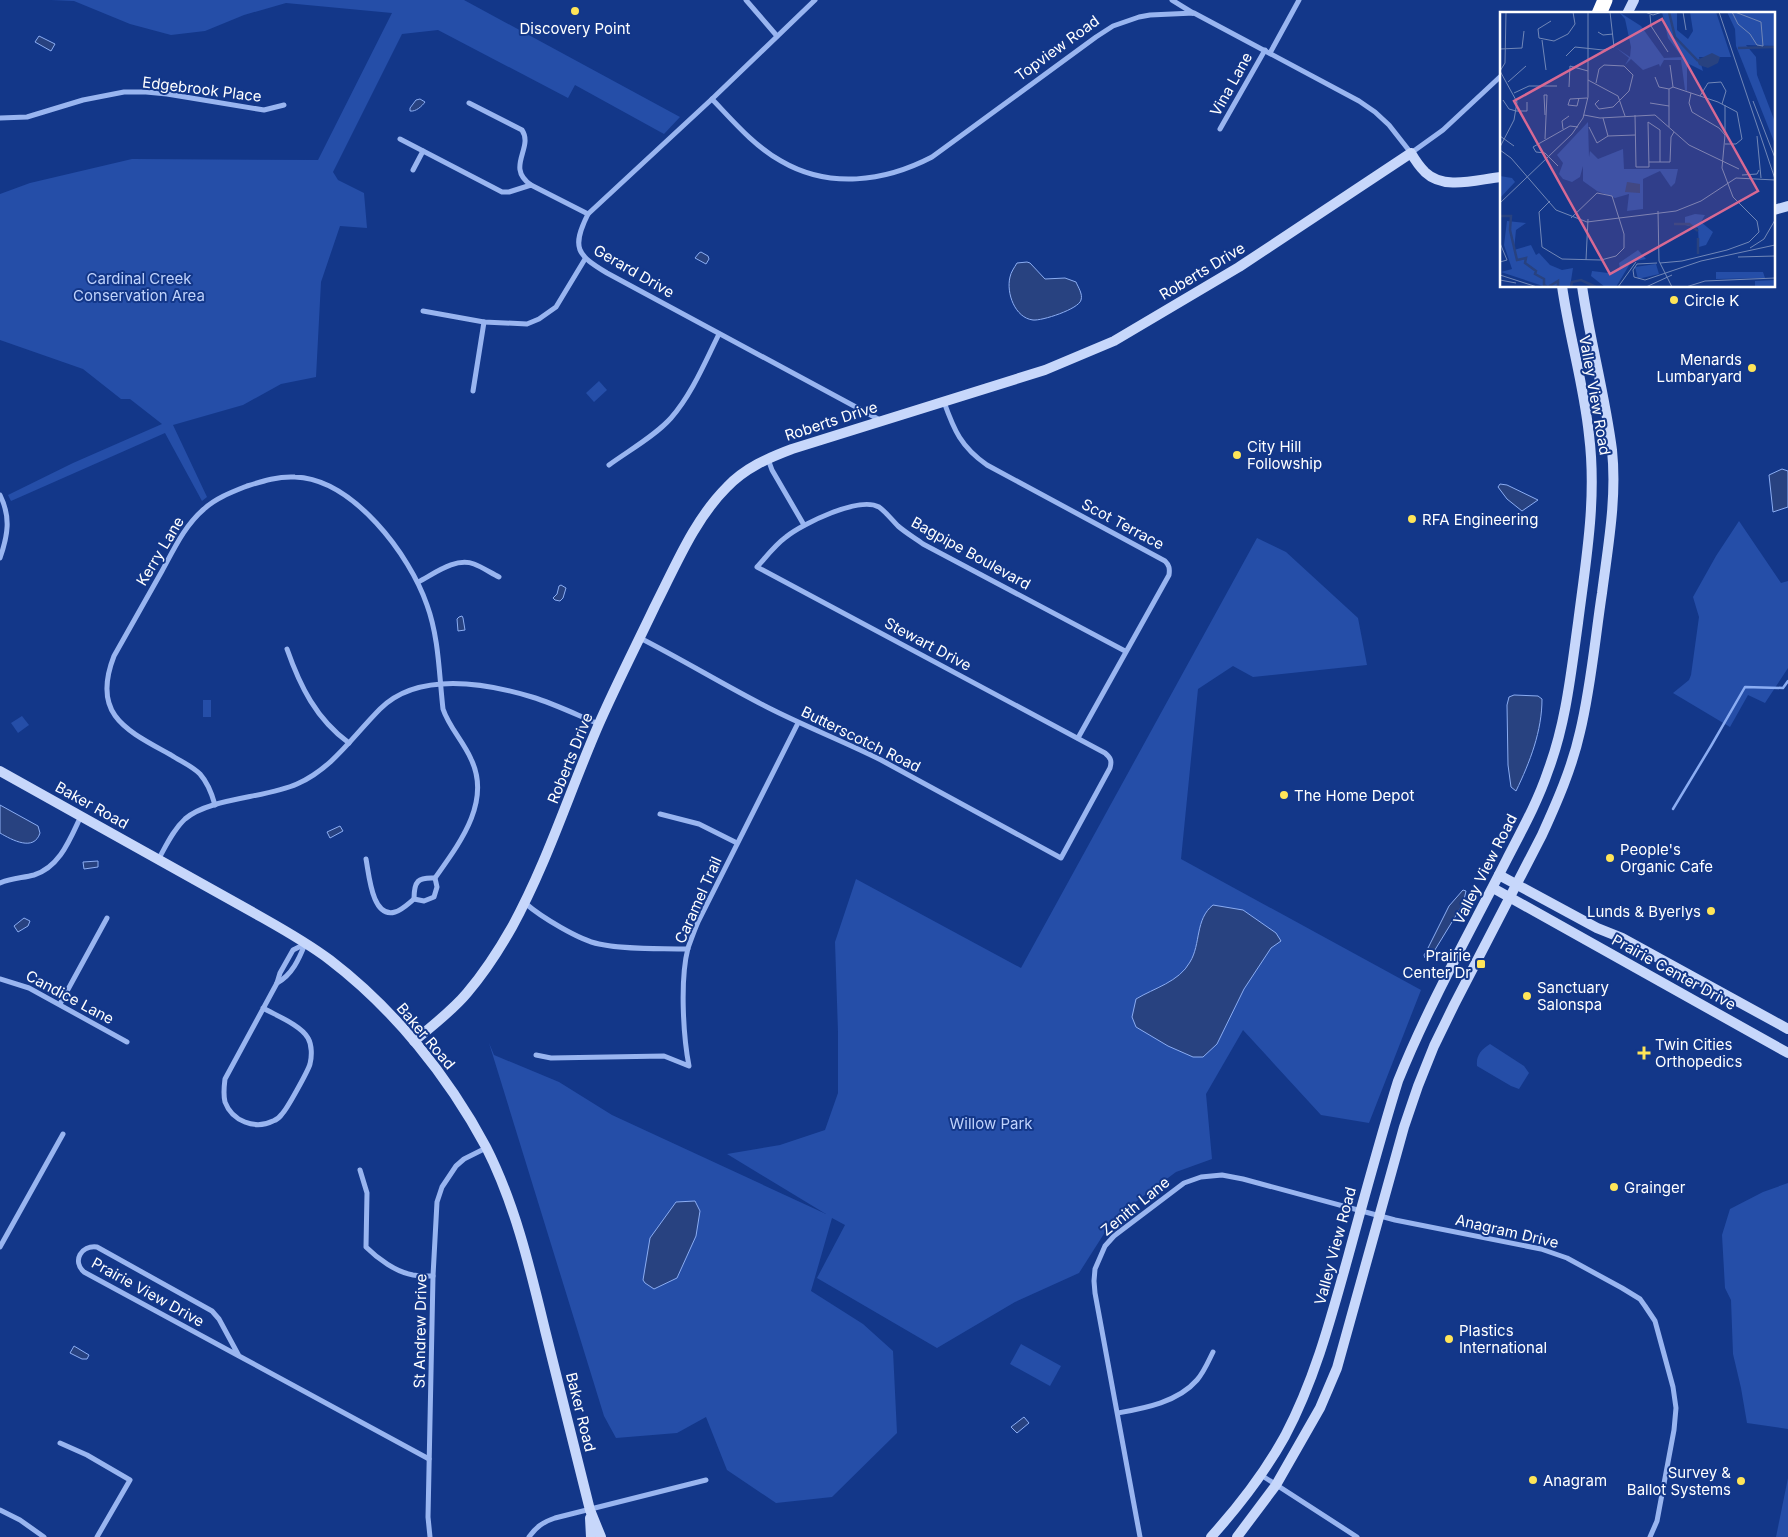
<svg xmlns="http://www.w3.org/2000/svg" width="1788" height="1537" viewBox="0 0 1788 1537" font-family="Inter,sans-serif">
	<rect width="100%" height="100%" fill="#133789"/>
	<g fill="#254ea8">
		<path d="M51,0H464L680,117L664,134L575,85L568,98L438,30L402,34L333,172L338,180L364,193L367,228L340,226L321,282L316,377L281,384L243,405L173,425L207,497L202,501L165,433L11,501L8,495L73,463L162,424L130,399H121L83,369L0,340V194L30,183L132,159L318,160L392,13L286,3L244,15L205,31L171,35L130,24L74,1Z"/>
		<path d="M599,381L607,390L594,402L586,393Z"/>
		<path d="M1739,521L1781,583L1788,581V668L1765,703L1748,695L1730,727L1673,693L1689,680L1691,675L1699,617L1693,597L1716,556Z"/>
		<path d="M1257,538L1286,552L1358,618L1367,665L1253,677L1233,666L1198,689L1181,859L1421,990L1369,1123L1321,1115L1243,1030L1206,1094L1212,1159L1176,1172L1114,1218L1079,1273L1015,1302L937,1348L817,1278L845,1225L832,1218L811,1291L863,1324L893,1351L897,1433L832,1497L776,1503L727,1470L706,1417L677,1433L616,1438L604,1416L489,1043L494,1055L559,1082L612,1115L826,1214L727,1154L780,1145L825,1130L838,1093V1032L835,942L856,879L1021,968Z"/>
		<rect x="203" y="700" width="8" height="17"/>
		<path d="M22,716L29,725L18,733L11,723Z"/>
		<path d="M1490,1044L1524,1066L1529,1073L1519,1089L1511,1086L1477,1066C1476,1055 1481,1050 1490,1044Z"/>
		<path d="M1788,1183V1429L1747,1423L1741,1388L1733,1354L1731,1300L1725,1288L1722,1235L1730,1209L1763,1192Z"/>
		<path d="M1021,1344L1061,1366L1050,1386L1010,1364Z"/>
		<path d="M1788,1478V1537H1776Z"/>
	</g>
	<g fill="#284280" stroke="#8badf3">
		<path d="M39,36L55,44L51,51L35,42Z"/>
		<path d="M420,99L425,102C422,106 416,112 410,111V108L416,100Z"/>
		<path d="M701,252L708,256L709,259L706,264L695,258L699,253Z"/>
		<path d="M1027,262L1030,263L1045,279L1065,278L1076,282C1078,287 1083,294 1081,300C1079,309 1042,321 1033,320C1015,318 1006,293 1010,277C1011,272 1014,268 1017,263Z"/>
		<path d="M1782,469L1788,471V507L1773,512L1769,475Z"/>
		<path d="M1500,484L1507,485L1538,500L1522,511L1507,499L1498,487Z"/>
		<path d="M561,585L566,588L563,598L560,601L555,600L553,598L557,594L559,586Z"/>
		<path d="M462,616L463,618L465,630L458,631L457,619L459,617Z"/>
		<path d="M1514,695L1538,696L1542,699C1542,731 1530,762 1516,791L1511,787L1508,765L1507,705L1509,697Z"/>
		<path d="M0,805L38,826L40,833C34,852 12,840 0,833Z"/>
		<path d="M340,826L343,831L330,838L327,832Z"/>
		<path d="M98,861V867L84,869L83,862Z"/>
		<path d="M1463,890L1466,891L1463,904L1433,953L1429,959L1425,958L1424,955L1427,950L1449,906Z"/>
		<path d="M1213,905L1243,910L1276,933L1281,941L1271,948L1244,989L1217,1044L1203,1057H1193L1168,1046L1136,1027L1132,1017L1136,999C1154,988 1179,982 1190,962C1201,944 1195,919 1213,905Z"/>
		<path d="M24,918L30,921L28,926L18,932L14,926Z"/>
		<path d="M695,1201L700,1211L696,1236L677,1278L654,1289L645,1283L643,1280L650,1238L676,1202Z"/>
		<path d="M74,1346L89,1355L87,1359H82L70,1353Z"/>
		<path d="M1024,1417L1029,1423L1017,1433L1011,1427Z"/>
	</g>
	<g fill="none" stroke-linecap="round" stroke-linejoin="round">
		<path stroke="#8badf3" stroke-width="2.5" d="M1673,809L1711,746L1745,687L1783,688L1788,681"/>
		<g stroke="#99b5f0" stroke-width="5">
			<path d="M746,0L777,36"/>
			<path d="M815,0L712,99L588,214C571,248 577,255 607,273L880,420"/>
			<path d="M1172,0L1193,13"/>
			<path d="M1270,53L1299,0"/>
			<path d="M712,99C733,121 754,146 781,161C829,189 884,182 932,157L1096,37L1113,26L1139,17L1150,15L1194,13L1359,101L1375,112L1389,125L1411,153L1443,130L1502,75"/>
			<path d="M469,103L522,130C534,148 505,167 531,185"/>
			<path d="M0,118L27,117L83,100L124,92H146L167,94L264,110L284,105"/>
			<path d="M1220,129L1265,50"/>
			<path d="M400,139L502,192H509L531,185L588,214"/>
			<path d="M413,170L423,151"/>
			<path d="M423,311L484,322L527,324L539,319L556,307L585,259"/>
			<path d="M473,391L484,322"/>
			<path d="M944,402C954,430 961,447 987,465L1165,561C1169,565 1170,568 1169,575L1078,738"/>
			<path d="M768,459L772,470L804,525"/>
			<path d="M609,465C628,451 655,436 671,418C692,394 705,362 719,334"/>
			<path d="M0,495C11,517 8,535 0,558"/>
			<path d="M418,582C434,574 455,557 474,564C482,567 491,573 499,577"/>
			<path d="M640,638C683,660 724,685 767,707C804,726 843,741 881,760L1061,858L1110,768C1112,761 1111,758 1105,753L757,567C766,557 775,545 786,537C802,524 859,496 879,507C886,512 892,520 898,526C906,533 915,538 923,544L1125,651"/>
			<path d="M287,649C300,686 316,719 349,743"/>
			<path d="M215,805C212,794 208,783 200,774C192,766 180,761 171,755C126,730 91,715 114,656C130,628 146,599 162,571C174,549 185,525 204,509C216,498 232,492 247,486C263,481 279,476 295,477C353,479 410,555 427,605C439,638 439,674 443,709C449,727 463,741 471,759C492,802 459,844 435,878L437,887L434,897L424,901L414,899C409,903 402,910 395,912C372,919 369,874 366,859"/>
			<path d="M660,814L699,824L737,843"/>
			<path d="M158,860C166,846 173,830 185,819C209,798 266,798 297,784C333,768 353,736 380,709C418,671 486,683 532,697C555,704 577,715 599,724"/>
			<path d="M0,883C11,878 23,878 34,875C60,867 70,839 81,816"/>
			<path d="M414,899C414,881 418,877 435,878"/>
			<path d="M525,903C541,917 579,940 599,944C627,950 660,948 688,949"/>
			<path d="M0,979L29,988L127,1042"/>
			<path d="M277,983C292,975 299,959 305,944"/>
			<path d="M60,1004L107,918"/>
			<path d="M263,1008C275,1015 301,1025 308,1038C312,1045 312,1056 310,1064C308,1071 287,1109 282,1114C280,1117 276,1120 273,1121C255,1130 232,1121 225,1102C223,1094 224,1087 225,1079L277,983L280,973L293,950L305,944"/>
			<path d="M536,1055L551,1058L664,1056L689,1066C683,1035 680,979 688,948C691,940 694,931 698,922L798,723"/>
			<path d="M360,1170L367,1193L366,1247C378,1259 396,1272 413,1275C420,1276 427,1276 433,1276"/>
			<path d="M0,1247L63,1134"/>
			<path d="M239,1356L84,1272C72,1261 81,1245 97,1247L212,1311L219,1319L239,1356L429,1459"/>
			<path d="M1118,1413C1145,1408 1178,1402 1197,1380C1204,1372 1208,1362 1213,1352"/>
			<path d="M60,1443L87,1455L130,1480L97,1537"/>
			<path d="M1261,1475L1357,1537"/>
			<path d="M0,1510L20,1520L44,1537"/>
			<path d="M430,1537L428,1517L433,1276L437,1202L442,1187L456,1166L464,1159L486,1148"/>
			<path d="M529,1537C536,1527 543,1522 555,1518L706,1480"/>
			<path d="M1140,1537L1095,1293L1094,1281L1095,1269L1105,1246L1114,1236L1184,1183L1201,1177L1222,1175L1243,1179L1395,1220L1541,1249L1567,1258L1622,1288L1640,1299L1645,1306L1655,1321L1673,1387L1676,1408L1674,1430L1657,1521L1650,1537"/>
		</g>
		<g stroke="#c7d7fb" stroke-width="10">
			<path d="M1627,14L1634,0"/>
			<path d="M1774,210L1788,206"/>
			<path d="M0,771L263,918C286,931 309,944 330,960C394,1009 448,1076 486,1147C515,1204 530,1268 545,1330C560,1390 575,1450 590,1510L601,1537"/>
			<path d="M1499,875L1597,928L1622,938L1788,1029"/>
			<path d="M1493,888L1788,1053"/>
			<path d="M414,1041C432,1026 452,1011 467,993C484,973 499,950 512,927C547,863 569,793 598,726C616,685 636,646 655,606C676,565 694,520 727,487C745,468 768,458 792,449L1045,370L1114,341L1239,267L1411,153C1415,160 1420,167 1425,172C1445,191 1478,179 1502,177"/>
			<path d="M590,1518L591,1537"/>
			<path d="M1211,1537C1239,1506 1265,1472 1285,1436C1315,1379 1331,1318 1348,1257C1364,1198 1380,1139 1398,1081C1429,1004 1470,932 1507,859C1522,830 1538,801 1548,771C1566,723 1571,673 1578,623C1586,560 1597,498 1589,435C1584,385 1569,336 1562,286"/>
			<path d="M1237,1537L1276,1485L1320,1408L1337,1368L1404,1127L1418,1086L1434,1046L1454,1005L1542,835C1557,802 1572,768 1580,732C1591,687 1595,639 1602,593C1608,546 1617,498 1612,450C1605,395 1590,341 1582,286"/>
		</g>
		<path stroke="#fff" stroke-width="15" d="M1599,14L1605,0"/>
	</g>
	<g fill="#ffe558" stroke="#133789" stroke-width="2">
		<circle cx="575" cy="11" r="5"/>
		<circle cx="1674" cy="300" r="5"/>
		<circle cx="1752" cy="368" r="5"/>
		<circle cx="1237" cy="455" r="5"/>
		<circle cx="1412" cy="519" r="5"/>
		<circle cx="1284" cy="795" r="5"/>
		<circle cx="1610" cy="858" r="5"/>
		<circle cx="1711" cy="911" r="5"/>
		<rect x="1476" y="959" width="10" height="10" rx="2.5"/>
		<circle cx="1527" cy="996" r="5"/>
		<path d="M1641.5 1045.5h5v5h5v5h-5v5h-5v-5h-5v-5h5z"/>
		<circle cx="1614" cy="1187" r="5"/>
		<circle cx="1449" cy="1339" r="5"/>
		<circle cx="1533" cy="1480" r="5"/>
		<circle cx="1741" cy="1481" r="5"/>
	</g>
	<g text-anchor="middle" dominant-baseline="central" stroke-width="4" stroke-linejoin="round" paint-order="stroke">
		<g font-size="15" fill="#fff" stroke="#133789" text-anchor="start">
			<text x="575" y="28" text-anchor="middle">Discovery Point</text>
			<text x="1684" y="300">Circle K</text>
			<text x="1742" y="359" text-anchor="end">Menards<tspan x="1742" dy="17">Lumbaryard</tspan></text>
			<text x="1247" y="446">City Hill<tspan x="1247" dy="17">Followship</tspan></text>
			<text x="1422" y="519">RFA Engineering</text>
			<text x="1294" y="795">The Home Depot</text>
			<text x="1620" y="849">People's<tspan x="1620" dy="17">Organic Cafe</tspan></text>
			<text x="1701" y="911" text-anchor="end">Lunds &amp; Byerlys</text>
			<text x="1471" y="955" text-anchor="end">Prairie<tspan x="1471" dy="17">Center Dr</tspan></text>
			<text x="1537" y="987">Sanctuary<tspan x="1537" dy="17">Salonspa</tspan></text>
			<text x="1655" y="1044">Twin Cities<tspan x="1655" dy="17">Orthopedics</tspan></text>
			<text x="1624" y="1187">Grainger</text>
			<text x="1459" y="1330">Plastics<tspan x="1459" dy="17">International</tspan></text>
			<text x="1731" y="1472" text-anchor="end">Survey &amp;<tspan x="1731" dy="17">Ballot Systems</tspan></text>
			<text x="1543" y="1480">Anagram</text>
		</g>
		<g font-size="15" fill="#fff" stroke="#133789">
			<text transform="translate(1057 48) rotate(-36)">Topview Road</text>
			<text transform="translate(1231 84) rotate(-61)">Vina Lane</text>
			<text transform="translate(202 89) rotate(7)">Edgebrook Place</text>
			<text transform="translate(634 271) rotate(30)">Gerard Drive</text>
			<text transform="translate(1202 271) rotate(-31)">Roberts Drive</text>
			<text transform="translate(1595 395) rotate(80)">Valley View Road</text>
			<text transform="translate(831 421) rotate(-18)">Roberts Drive</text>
			<text transform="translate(1123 524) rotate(28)">Scot Terrace</text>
			<text transform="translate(160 551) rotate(-59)">Kerry Lane</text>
			<text transform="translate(971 553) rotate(29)">Bagpipe Boulevard</text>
			<text transform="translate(928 644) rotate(28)">Stewart Drive</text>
			<text transform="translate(861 739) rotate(26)">Butterscotch Road</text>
			<text transform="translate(570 758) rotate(-68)">Roberts Drive</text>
			<text transform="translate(92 805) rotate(29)">Baker Road</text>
			<text transform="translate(1485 869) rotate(-63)">Valley View Road</text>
			<text transform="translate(698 900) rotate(-66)">Caramel Trail</text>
			<text transform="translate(1674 972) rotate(29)">Prairie Center Drive</text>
			<text transform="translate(70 997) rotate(28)">Candice Lane</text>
			<text transform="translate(426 1036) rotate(50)">Baker Road</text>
			<text transform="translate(1135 1206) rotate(-39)">Zenith Lane</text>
			<text transform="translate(1507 1231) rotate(13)">Anagram Drive</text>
			<text transform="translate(1335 1246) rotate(-75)">Valley View Road</text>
			<text transform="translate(148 1292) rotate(29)">Prairie View Drive</text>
			<text transform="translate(420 1331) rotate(-89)">St Andrew Drive</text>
			<text transform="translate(581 1412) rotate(76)">Baker Road</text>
		</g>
		<g font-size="15" fill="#c0d3fc" stroke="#133789">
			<text x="139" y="278">Cardinal Creek<tspan x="139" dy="17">Conservation Area</tspan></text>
			<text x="991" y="1123">Willow Park</text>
		</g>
	</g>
	<g transform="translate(1500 12)">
		<rect width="275" height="275" fill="#133789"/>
		<path d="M119,0L141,14L164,46L182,45L168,26L162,0H177V18L188,27L193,19L190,0H216L231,45H199L203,59L187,51V79L185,78L181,48H164L160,55L159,52L143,58L131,47L125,53L129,46L115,35L130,45L131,35L125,7ZM227,0H275V34L246,33L256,45L257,63L275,110V132L236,34L235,17ZM88,110L89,145L90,139L98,147L123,137L124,157H178L175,171L171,175L160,159L143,167V197L127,199L129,182L115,186L97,179L83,169V154L80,165L72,170L63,167L59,162L63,151L57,143ZM0,164L12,166L15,170L0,186ZM195,202L205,203L201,210L213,220L206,233L199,235L198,216L185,213V205ZM7,209L26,211L16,218L14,238L31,233L36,243L39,241L50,253L62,258L73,256L70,275H46L1,260L12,257L4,233ZM138,238L146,247L131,250L116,275H105L91,264L92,259L108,261L120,257L119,251ZM156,252L159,262L138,267L135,255ZM216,260H263L265,266L216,267ZM275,268V275H255V269Z" fill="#254ea8"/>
		<path d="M212,41L220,45L218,51L208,56L199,53L197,48ZM127,170L140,172V181L125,180Z" fill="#284280"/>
		<path fill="none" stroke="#284280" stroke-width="2.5" d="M169,0L175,25L198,49M238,36L275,35M0,204H11L10,218L17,248L26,246L25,251L36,259L35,262L44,267V273L48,275L58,269V275M174,212H189L198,219M198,226V242M71,275L72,270L81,268L96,275"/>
		<path fill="none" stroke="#7187b8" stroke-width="1" d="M145,0L153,3L162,0M183,0L186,18M219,0L275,167M232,0L238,12L250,22L257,33L263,34L261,10L235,0M150,3L151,14L168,40M51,9L38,17L39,26L54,29L68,22L75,12L73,0M98,20L103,23L113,22M42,28L46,58M0,37L22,36L24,19M66,44L75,35L103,38L114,35L110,0M170,53L173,75M0,59L17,90L14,108L0,135M0,59L5,51L6,0M155,65L159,75L169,77M88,68L118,84L125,104M8,70L26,54M96,71L99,57L104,53L124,54L133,63L129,79L113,95L99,97L95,92L99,88M69,75L70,54L88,59M14,81L29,74H57M44,83H47L45,127M44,83L45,103M200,84L208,71L221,70L226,79L222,92M79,86L77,94L68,93L70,87L87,86L88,87M3,88L9,97L16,99H27V90M253,89L275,146M150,91L169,94M225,93V121M84,103L100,106L155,103L189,133L239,157M135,103L136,155H149L148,110L160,118V150M103,106L108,124M89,115L97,131L108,124L135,123M169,115V77L173,75L218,90L237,100L242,127L236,132H225M63,117L62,109L69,104M0,124L14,134M257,124L261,166M0,138L11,146L56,198L87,210L176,199L201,189L236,166L275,168M149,150H170L171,125L174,120M58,154L45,141L36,140L33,135L70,114L78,115M242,163L257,162L259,158M50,189L39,200L42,235L62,247L101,248L116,244L124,236V222L112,184L97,181L71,206M0,191L72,122L83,106L88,85V0M158,199L159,249L172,275M0,231L7,248L0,250M250,236L264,227L275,208M238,245L275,244M86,248L88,207M157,251L137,252L133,258L134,265L145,268L201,249L275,233M160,251L182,249L227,238L249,230L259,220L257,209L233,185L222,156L225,123L219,116L192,100L189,91L191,81M0,263L37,275M0,268L16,271M118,275L136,250M146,275L172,263M186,275L205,269L275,266"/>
		<path fill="#d76994" fill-opacity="0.15" stroke="#d76994" stroke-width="2.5" d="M162,7L258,179L110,262L14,89Z"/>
		<rect width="275" height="275" fill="none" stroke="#fff" stroke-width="2.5"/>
	</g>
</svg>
